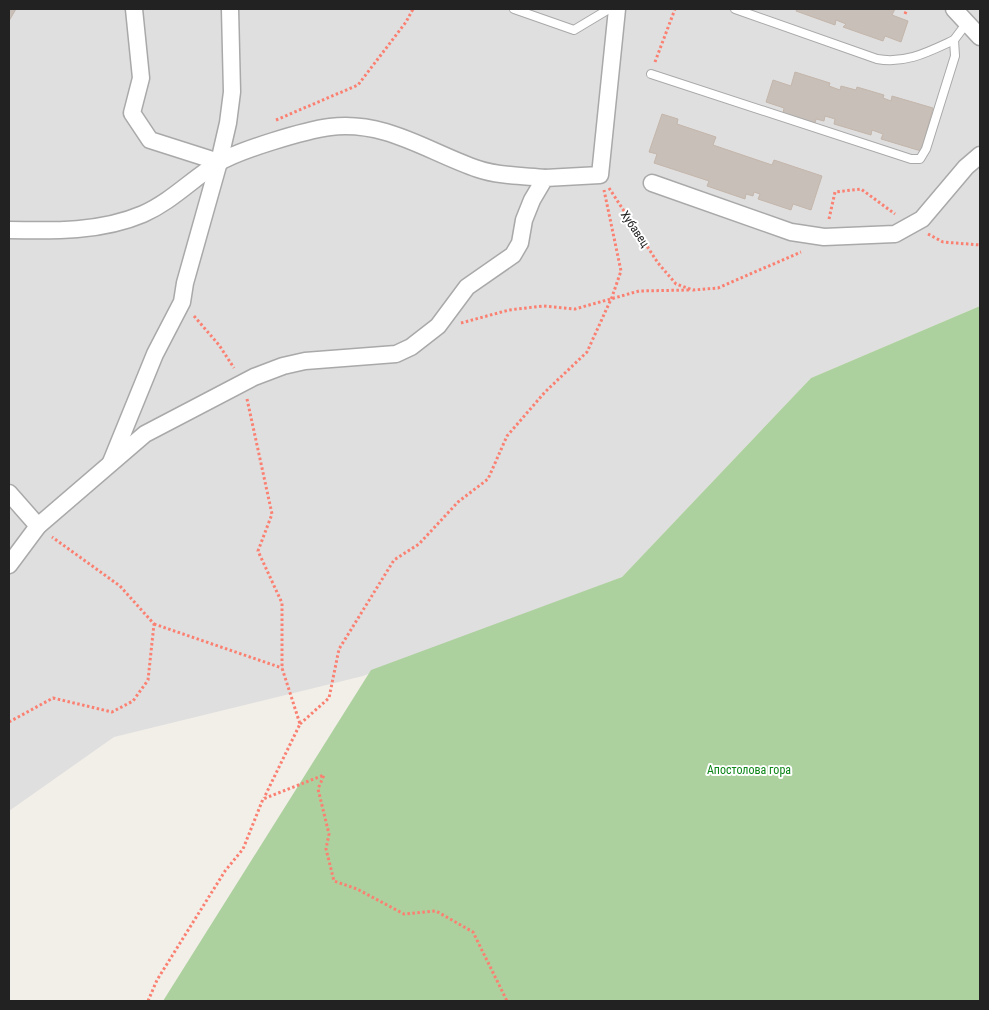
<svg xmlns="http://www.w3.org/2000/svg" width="989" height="1010" viewBox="0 0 989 1010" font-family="'Roboto Condensed',sans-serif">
	<rect width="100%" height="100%" fill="#f2efe9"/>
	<path fill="#e0dfdf" d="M9,9H980V306L811,378L622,577L363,676L114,737L9,811Z"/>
	<path fill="#add19e" d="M980,306V1001H163L371,670L622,577L811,378Z"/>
	<g fill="#c7bfb8" stroke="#c4b6ab">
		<path d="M9,9H16L9,21Z"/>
		<path d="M797,9H895L892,15L908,21L901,42L885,36L883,41L843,27L846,24L836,20L835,25L796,11Z"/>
		<path d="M795,72L830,83L829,86L840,90L841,86L856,90L857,87L884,95L883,98L891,101L892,96L933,108L921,151L881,139L883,134L872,130L871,135L834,124L835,119L825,116L824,121L816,119L815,123L783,113L784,108L766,102L773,80L791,86Z"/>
		<path d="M662,114L678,119L677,124L716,137L713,145L772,165L774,160L822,176L811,210L793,204L791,210L758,199L760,194L754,192L753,196L746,194L745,199L707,186L709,181L654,163L657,154L649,152Z"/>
	</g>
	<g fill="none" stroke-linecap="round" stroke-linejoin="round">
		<g stroke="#a9a9a9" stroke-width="10">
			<g id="lane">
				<path d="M514,9L574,30L609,9"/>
				<path d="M735,9L877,59C906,64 928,52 954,40"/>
				<path d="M651,74L911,159H920L926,149L955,56L954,40L966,24"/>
			</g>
		</g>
		<g stroke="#a9a9a9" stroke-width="19">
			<g id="street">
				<path d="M134,9L141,78L132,113L150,140L219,162"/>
				<path d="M954,9L980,37"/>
				<path d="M652,183L791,232L824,237L895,234L922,219L966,167L980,155"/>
				<path d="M9,230C54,231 101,232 143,214C172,201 192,179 218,163C239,150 306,130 330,127C386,120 428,152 478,169C498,176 524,176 545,178"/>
				<path d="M111,462L155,354L182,302L185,283L219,162L228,123L232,92L230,9"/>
				<path d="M9,493L38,526"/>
				<path d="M9,565L38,526L145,434L254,377L283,366L305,361L396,354L411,347L438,326L467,287L513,255L520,243L524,220L532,200L545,178L600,175L617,9"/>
			</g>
		</g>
		<g stroke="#fa8072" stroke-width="3" stroke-dasharray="2.5 2.5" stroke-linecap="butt">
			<path d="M905,14L907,9"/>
			<path d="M655,62L675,9"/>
			<path d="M276,120L358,85L406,22L413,9"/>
			<path d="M609,188L658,263L676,284L693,290L718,288L801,252"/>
			<path d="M829,219L835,192L861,189L895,214"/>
			<path d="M928,234L943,242L980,245"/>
			<path d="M194,316L219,345L234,368"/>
			<path d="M461,323L509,310L543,306L575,309L639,291L690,290"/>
			<path d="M247,399L272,514L258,551L282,603V668L300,724L264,798"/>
			<path d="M154,624L282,668"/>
			<path d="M9,722L53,698L112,712L133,701L148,680L154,624L120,586L52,537"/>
			<path d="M300,724L329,698L339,649L394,560L419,544L458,502L488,479L507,436L545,392L587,352L612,297L621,271L604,190"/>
			<path d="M148,1001L157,980L225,871L243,849L263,799L324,775L318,789L329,834L326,849L334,881L357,889L404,914L436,911L473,932L507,1001"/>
		</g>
		<use href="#lane" stroke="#fff" stroke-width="8"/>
		<use href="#street" stroke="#fff" stroke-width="16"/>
	</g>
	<g text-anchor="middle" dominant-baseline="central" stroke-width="4" stroke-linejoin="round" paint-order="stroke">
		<g font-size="12" fill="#222" stroke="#fff">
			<text transform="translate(635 229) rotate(56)">Хубавец</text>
		</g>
		<g font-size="12" fill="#0c8416" stroke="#fff">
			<text x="749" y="770">Апостолова гора</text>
		</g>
	</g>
	<rect width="989" height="1010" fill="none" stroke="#222222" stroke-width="20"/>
</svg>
